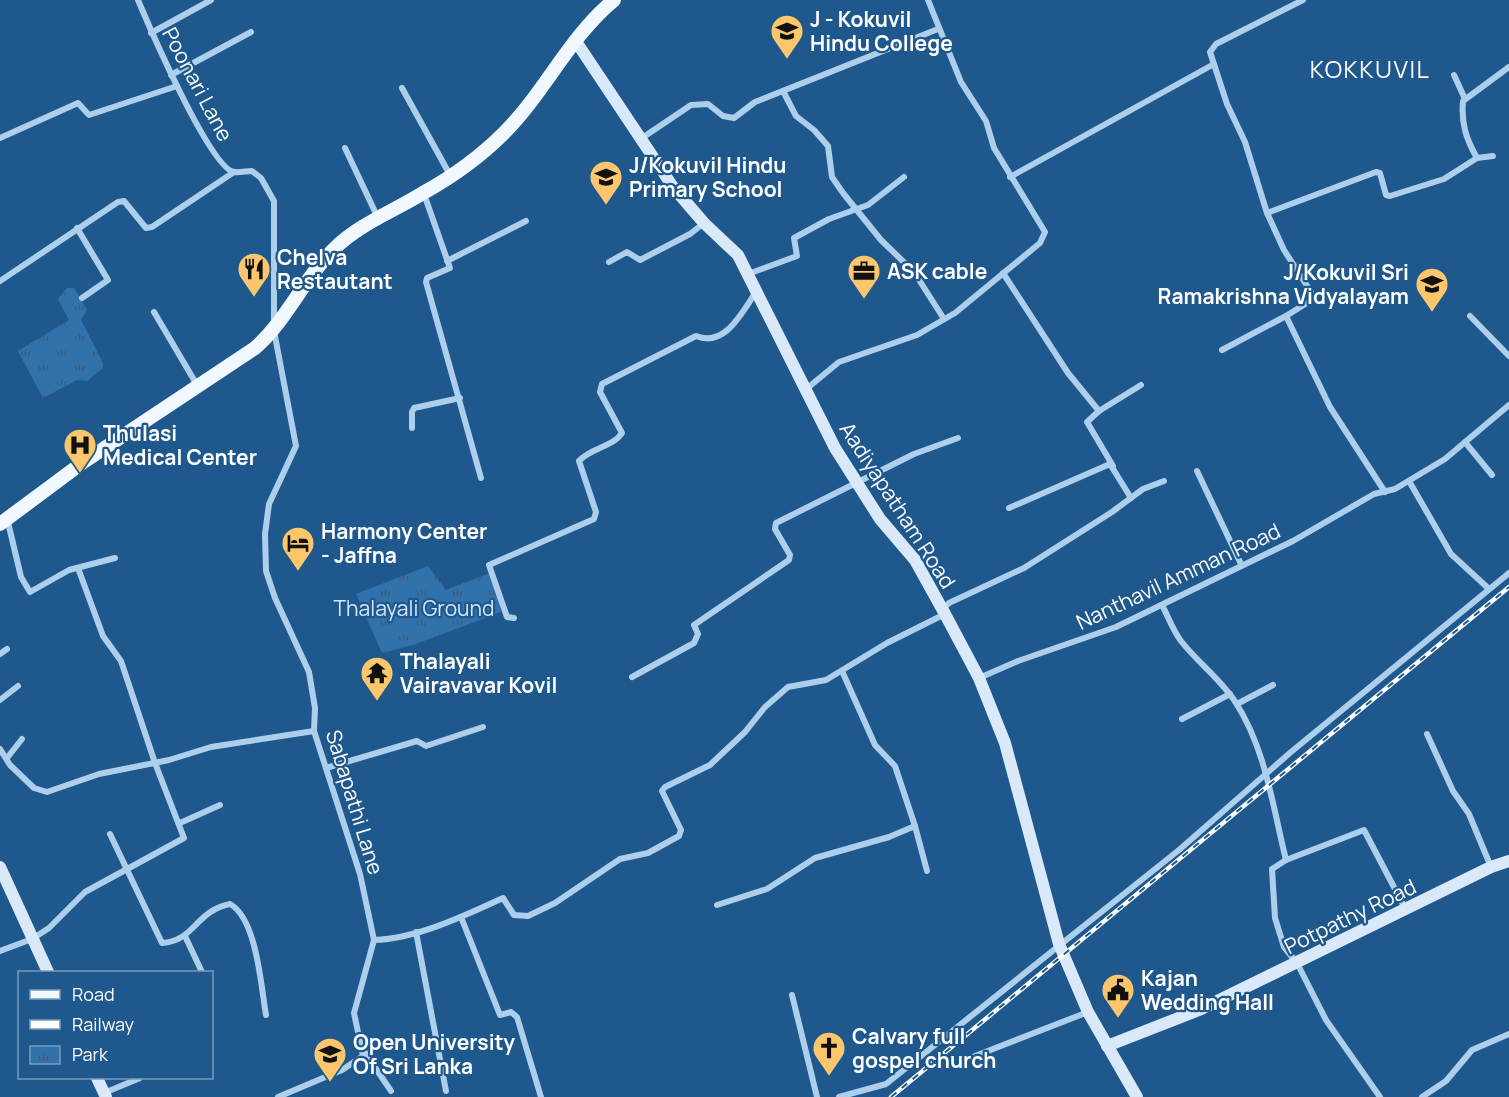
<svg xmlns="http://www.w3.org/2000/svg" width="1509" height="1097" viewBox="0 0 1509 1097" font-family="Manrope,sans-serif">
	<defs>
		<pattern id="park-tufts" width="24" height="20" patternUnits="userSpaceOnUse" patternTransform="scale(1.5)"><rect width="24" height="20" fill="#3272ab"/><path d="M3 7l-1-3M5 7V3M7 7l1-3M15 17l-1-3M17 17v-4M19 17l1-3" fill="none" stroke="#405d77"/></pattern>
	</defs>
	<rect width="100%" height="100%" fill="#1f588d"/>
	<g fill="url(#park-tufts)">
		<path d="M67,288H74L87,310L81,320L103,363V368L87,381L77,380L43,398L18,351L69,320L58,299Z"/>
		<path d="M428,566L446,590L492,572L501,612L413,645L382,653L356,594Z"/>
	</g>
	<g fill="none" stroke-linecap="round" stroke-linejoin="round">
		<g stroke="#adcfec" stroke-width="6">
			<path d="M138,0C149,26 210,168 234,172C239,173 247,171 252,171L261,178L274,201V331L296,446L269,504L265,534L266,571L275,598L309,672L315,708L314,731L360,874L374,940L354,1013L363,1056L342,1070L278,1097"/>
			<path d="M1303,0L1216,44L1210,52L1227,104L1245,142L1267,213L1284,250L1311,292L1310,301L1286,316L1330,407L1385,492"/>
			<path d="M151,33L211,0"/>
			<path d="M171,75L251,32"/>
			<path d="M1454,75L1465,99"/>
			<path d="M402,88L450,175"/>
			<path d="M783,91L796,116L814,130L828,146L832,177L843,193L881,240L914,272L944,319"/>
			<path d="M0,138L78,103L89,115L177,86"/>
			<path d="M642,138L691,105L708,104L723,116L734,118L755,102L938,29"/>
			<path d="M345,148L378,218"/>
			<path d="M1477,158C1466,139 1461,123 1463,101L1509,67"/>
			<path d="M1010,177L1214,64"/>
			<path d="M424,194L450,268L427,278L426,282L481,478"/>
			<path d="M1267,213L1376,172L1380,173L1386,195L1390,196L1444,179L1477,158L1493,156"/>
			<path d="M77,228L108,280L82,298"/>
			<path d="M447,261L526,221"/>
			<path d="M609,262L627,252L640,260L690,234L704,223"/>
			<path d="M1003,273L1068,373L1099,411L1087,422L1113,466"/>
			<path d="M748,274L797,256L794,238L829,219L868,205L904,177"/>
			<path d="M0,281L118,202L124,201L146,228L152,227L234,172"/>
			<path d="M154,312L197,385"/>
			<path d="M1470,316L1509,356"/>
			<path d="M1222,350L1286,316"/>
			<path d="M805,390L839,362L917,335L955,313L1040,243L1045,232L994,148L986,121L961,82L928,0"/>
			<path d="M1099,411L1141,385"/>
			<path d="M412,428V412L414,408L460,398"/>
			<path d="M1465,442L1492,475"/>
			<path d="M1197,471L1241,564"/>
			<path d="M1409,481L1451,554L1488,588"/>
			<path d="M1009,508L1110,464L1131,498"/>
			<path d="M7,518L21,577L30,592L69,570L115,558"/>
			<path d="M1162,605C1168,616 1173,631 1181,641C1198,663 1221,679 1236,703C1266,750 1273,808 1286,860"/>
			<path d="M943,609L949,603L1024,568L1112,512L1143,489L1164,481"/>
			<path d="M514,618L507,617L489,565L594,519L596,512L579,461C590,448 613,447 622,433L600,392L602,384L696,336C725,348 742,312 756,292"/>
			<path d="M0,654L7,649"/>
			<path d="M842,671L875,745L895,766L915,826"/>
			<path d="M632,677L694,643L698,634L694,625L789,560L790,555L775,529L776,523L914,454L958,438"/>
			<path d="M979,678L1018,661L1116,627L1293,541L1374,494L1395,489L1445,459L1509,405"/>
			<path d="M0,700L18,686"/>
			<path d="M1237,704L1273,685"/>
			<path d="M1182,719L1230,694"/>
			<path d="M1427,734L1453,791L1469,814L1491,867"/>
			<path d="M0,749L10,765L34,788L47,792L99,774L169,760L211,747L314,731"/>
			<path d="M7,758L22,739"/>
			<path d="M326,768L417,741L426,746L483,727"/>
			<path d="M180,823L220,805"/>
			<path d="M110,834L162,943C195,941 195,911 230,904C257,919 261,987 266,1015"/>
			<path d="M717,905L767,889L815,858L889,837L915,826L927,871"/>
			<path d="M461,917L500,1015L511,1012L517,1017L541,1097"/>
			<path d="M416,932L446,1091"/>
			<path d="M185,936L202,972"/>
			<path d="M374,940C416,939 464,916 503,898L514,915L528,916L555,903L620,859L648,853L679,836L681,830L662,791L665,787L710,765L745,732L765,707L788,687L826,680L887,643L945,614"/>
			<path d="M0,951L32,939L49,928L85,892L184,838L155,763L121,661L103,636L78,568"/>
			<path d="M792,995L817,1097"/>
			<path d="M364,1051L391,1091"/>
			<path d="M970,1058L1088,1012"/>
			<path d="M104,1093L140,1078"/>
			<path d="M839,1097L886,1084L1179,850L1291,752L1509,573"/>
			<path d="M1380,1097L1326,1020L1297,963L1284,947L1275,918L1272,869L1286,860L1364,830L1406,910"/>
			<path d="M1422,1097L1446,1081L1472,1050L1509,1034"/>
		</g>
		<g stroke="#d9e9f9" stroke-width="12">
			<path d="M575,40L673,187L704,223L738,255L835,448L880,519L915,560L945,614L979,678L1005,743L1059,944L1088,1012L1137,1097"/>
			<path d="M0,867L48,972"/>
			<path d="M1107,1046L1199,1010L1491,867L1509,861"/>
			<path d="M97,1078L106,1097"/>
		</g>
		<path stroke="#f2f8ff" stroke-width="14" d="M0,524L82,463L255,348C288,319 303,279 334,249C359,224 394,211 423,193C452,177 480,157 504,133C545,92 569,37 614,0"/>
		<g stroke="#fff" stroke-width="4.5">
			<path id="rail" d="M891,1097L1509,587"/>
		</g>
		<use href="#rail" stroke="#1f588d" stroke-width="2" stroke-dasharray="7" stroke-linecap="butt"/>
	</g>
	<defs>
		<g id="school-pin" transform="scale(1.725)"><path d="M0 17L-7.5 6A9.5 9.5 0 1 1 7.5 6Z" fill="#fbc66c" stroke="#1f588d"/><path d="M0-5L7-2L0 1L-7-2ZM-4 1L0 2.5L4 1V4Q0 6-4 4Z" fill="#111"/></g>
		<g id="restaurant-pin" transform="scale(1.725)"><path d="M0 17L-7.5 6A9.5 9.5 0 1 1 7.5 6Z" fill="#fbc66c" stroke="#1f588d"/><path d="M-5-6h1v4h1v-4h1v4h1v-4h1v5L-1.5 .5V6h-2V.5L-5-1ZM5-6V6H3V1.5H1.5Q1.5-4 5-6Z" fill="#111"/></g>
		<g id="office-pin" transform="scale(1.725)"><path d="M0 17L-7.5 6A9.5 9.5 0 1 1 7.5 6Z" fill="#fbc66c" stroke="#1f588d"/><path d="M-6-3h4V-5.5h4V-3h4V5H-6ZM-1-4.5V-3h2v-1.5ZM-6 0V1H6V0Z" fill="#111"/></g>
		<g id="hospital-pin" transform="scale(1.725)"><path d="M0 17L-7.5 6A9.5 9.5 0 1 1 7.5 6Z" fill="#fbc66c" stroke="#1f588d"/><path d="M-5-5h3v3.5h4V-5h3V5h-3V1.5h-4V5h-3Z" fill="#111"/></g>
		<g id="hotel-pin" transform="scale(1.725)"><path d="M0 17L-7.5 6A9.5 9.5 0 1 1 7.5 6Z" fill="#fbc66c" stroke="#1f588d"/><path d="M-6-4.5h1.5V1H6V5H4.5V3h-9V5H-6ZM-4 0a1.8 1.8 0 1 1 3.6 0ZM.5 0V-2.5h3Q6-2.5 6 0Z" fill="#111"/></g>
		<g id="temple-pin" transform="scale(1.725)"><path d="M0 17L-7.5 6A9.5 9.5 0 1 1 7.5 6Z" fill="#fbc66c" stroke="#1f588d"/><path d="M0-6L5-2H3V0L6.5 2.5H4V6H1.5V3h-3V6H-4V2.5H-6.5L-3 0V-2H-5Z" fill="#111"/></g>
		<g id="civic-pin" transform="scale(1.725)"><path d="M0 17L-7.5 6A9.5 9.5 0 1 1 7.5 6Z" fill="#fbc66c" stroke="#1f588d"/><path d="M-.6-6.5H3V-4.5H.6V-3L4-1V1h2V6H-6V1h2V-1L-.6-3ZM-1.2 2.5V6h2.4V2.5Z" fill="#111"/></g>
		<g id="church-pin" transform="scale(1.725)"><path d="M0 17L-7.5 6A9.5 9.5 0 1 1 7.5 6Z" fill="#fbc66c" stroke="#1f588d"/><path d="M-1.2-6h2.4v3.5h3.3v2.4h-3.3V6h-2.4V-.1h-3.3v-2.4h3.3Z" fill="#111"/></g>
		<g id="university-pin" transform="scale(1.725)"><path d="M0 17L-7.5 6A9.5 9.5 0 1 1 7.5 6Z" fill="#fbc66c" stroke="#1f588d"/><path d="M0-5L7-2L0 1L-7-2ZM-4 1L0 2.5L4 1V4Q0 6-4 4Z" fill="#111"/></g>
	</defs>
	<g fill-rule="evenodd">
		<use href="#school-pin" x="787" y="31"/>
		<use href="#school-pin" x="606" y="177"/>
		<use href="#restaurant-pin" x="254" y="269"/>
		<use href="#office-pin" x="864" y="271"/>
		<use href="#school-pin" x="1432" y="284"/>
		<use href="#hospital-pin" x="80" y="445"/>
		<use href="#hotel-pin" x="298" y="543"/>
		<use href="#temple-pin" x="377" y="673"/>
		<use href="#civic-pin" x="1118" y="990"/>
		<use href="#church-pin" x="829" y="1048"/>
		<use href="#university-pin" x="330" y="1054"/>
	</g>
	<g text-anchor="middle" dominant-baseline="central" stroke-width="4.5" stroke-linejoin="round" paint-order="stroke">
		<g font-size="21" font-weight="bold" fill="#fff" stroke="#1f588d" text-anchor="start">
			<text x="810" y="19">J - Kokuvil<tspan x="810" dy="24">Hindu College</tspan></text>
			<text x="629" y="165">J/Kokuvil Hindu<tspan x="629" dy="24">Primary School</tspan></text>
			<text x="277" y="257">Chelva<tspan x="277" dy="24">Restautant</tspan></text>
			<text x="887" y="271">ASK cable</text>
			<text x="1409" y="272" text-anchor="end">J/Kokuvil Sri<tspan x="1409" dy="24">Ramakrishna Vidyalayam</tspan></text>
			<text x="103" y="433">Thulasi<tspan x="103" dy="24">Medical Center</tspan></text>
			<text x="321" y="531">Harmony Center<tspan x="321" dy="24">- Jaffna</tspan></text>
			<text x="400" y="661">Thalayali<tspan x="400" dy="24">Vairavavar Kovil</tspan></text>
			<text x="1141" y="978">Kajan<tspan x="1141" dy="24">Wedding Hall</tspan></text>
			<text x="852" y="1036">Calvary full<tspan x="852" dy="24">gospel church</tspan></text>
			<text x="353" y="1042">Open University<tspan x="353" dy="24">Of Sri Lanka</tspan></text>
		</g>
		<g font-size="21" fill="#fff" stroke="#1f588d">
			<text transform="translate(198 84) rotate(62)">Poonari Lane</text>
			<text transform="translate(898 505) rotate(57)">Aadiyapatham Road</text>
			<text transform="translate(1178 576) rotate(-25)">Nanthavil Amman Road</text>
			<text transform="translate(355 802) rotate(73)">Sabapathi Lane</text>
			<text transform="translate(1350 916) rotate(-26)">Potpathy Road</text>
		</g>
		<g font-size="21" fill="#d2e7f9" stroke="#1f588d">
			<text x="414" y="608">Thalayali Ground</text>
		</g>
		<g font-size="24" letter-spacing="1.5" fill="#fff" stroke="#1f588d">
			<text x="1370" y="68">KOKKUVIL</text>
		</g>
	</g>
	<rect x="18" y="971" width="195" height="108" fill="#1f588d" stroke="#799bbb" stroke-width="1.5"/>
	<rect x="30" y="990" width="30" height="9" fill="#f2f8ff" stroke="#799bbb" stroke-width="1.5"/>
	<text x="72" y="1001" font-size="18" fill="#ffffff">Road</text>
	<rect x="30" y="1020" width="30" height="9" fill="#ffffff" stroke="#799bbb" stroke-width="1.5"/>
	<text x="72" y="1031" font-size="18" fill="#ffffff">Railway</text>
	<rect x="30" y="1046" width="30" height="18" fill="url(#park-tufts)" stroke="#799bbb" stroke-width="1.5"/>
	<text x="72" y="1061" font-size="18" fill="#ffffff">Park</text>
</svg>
